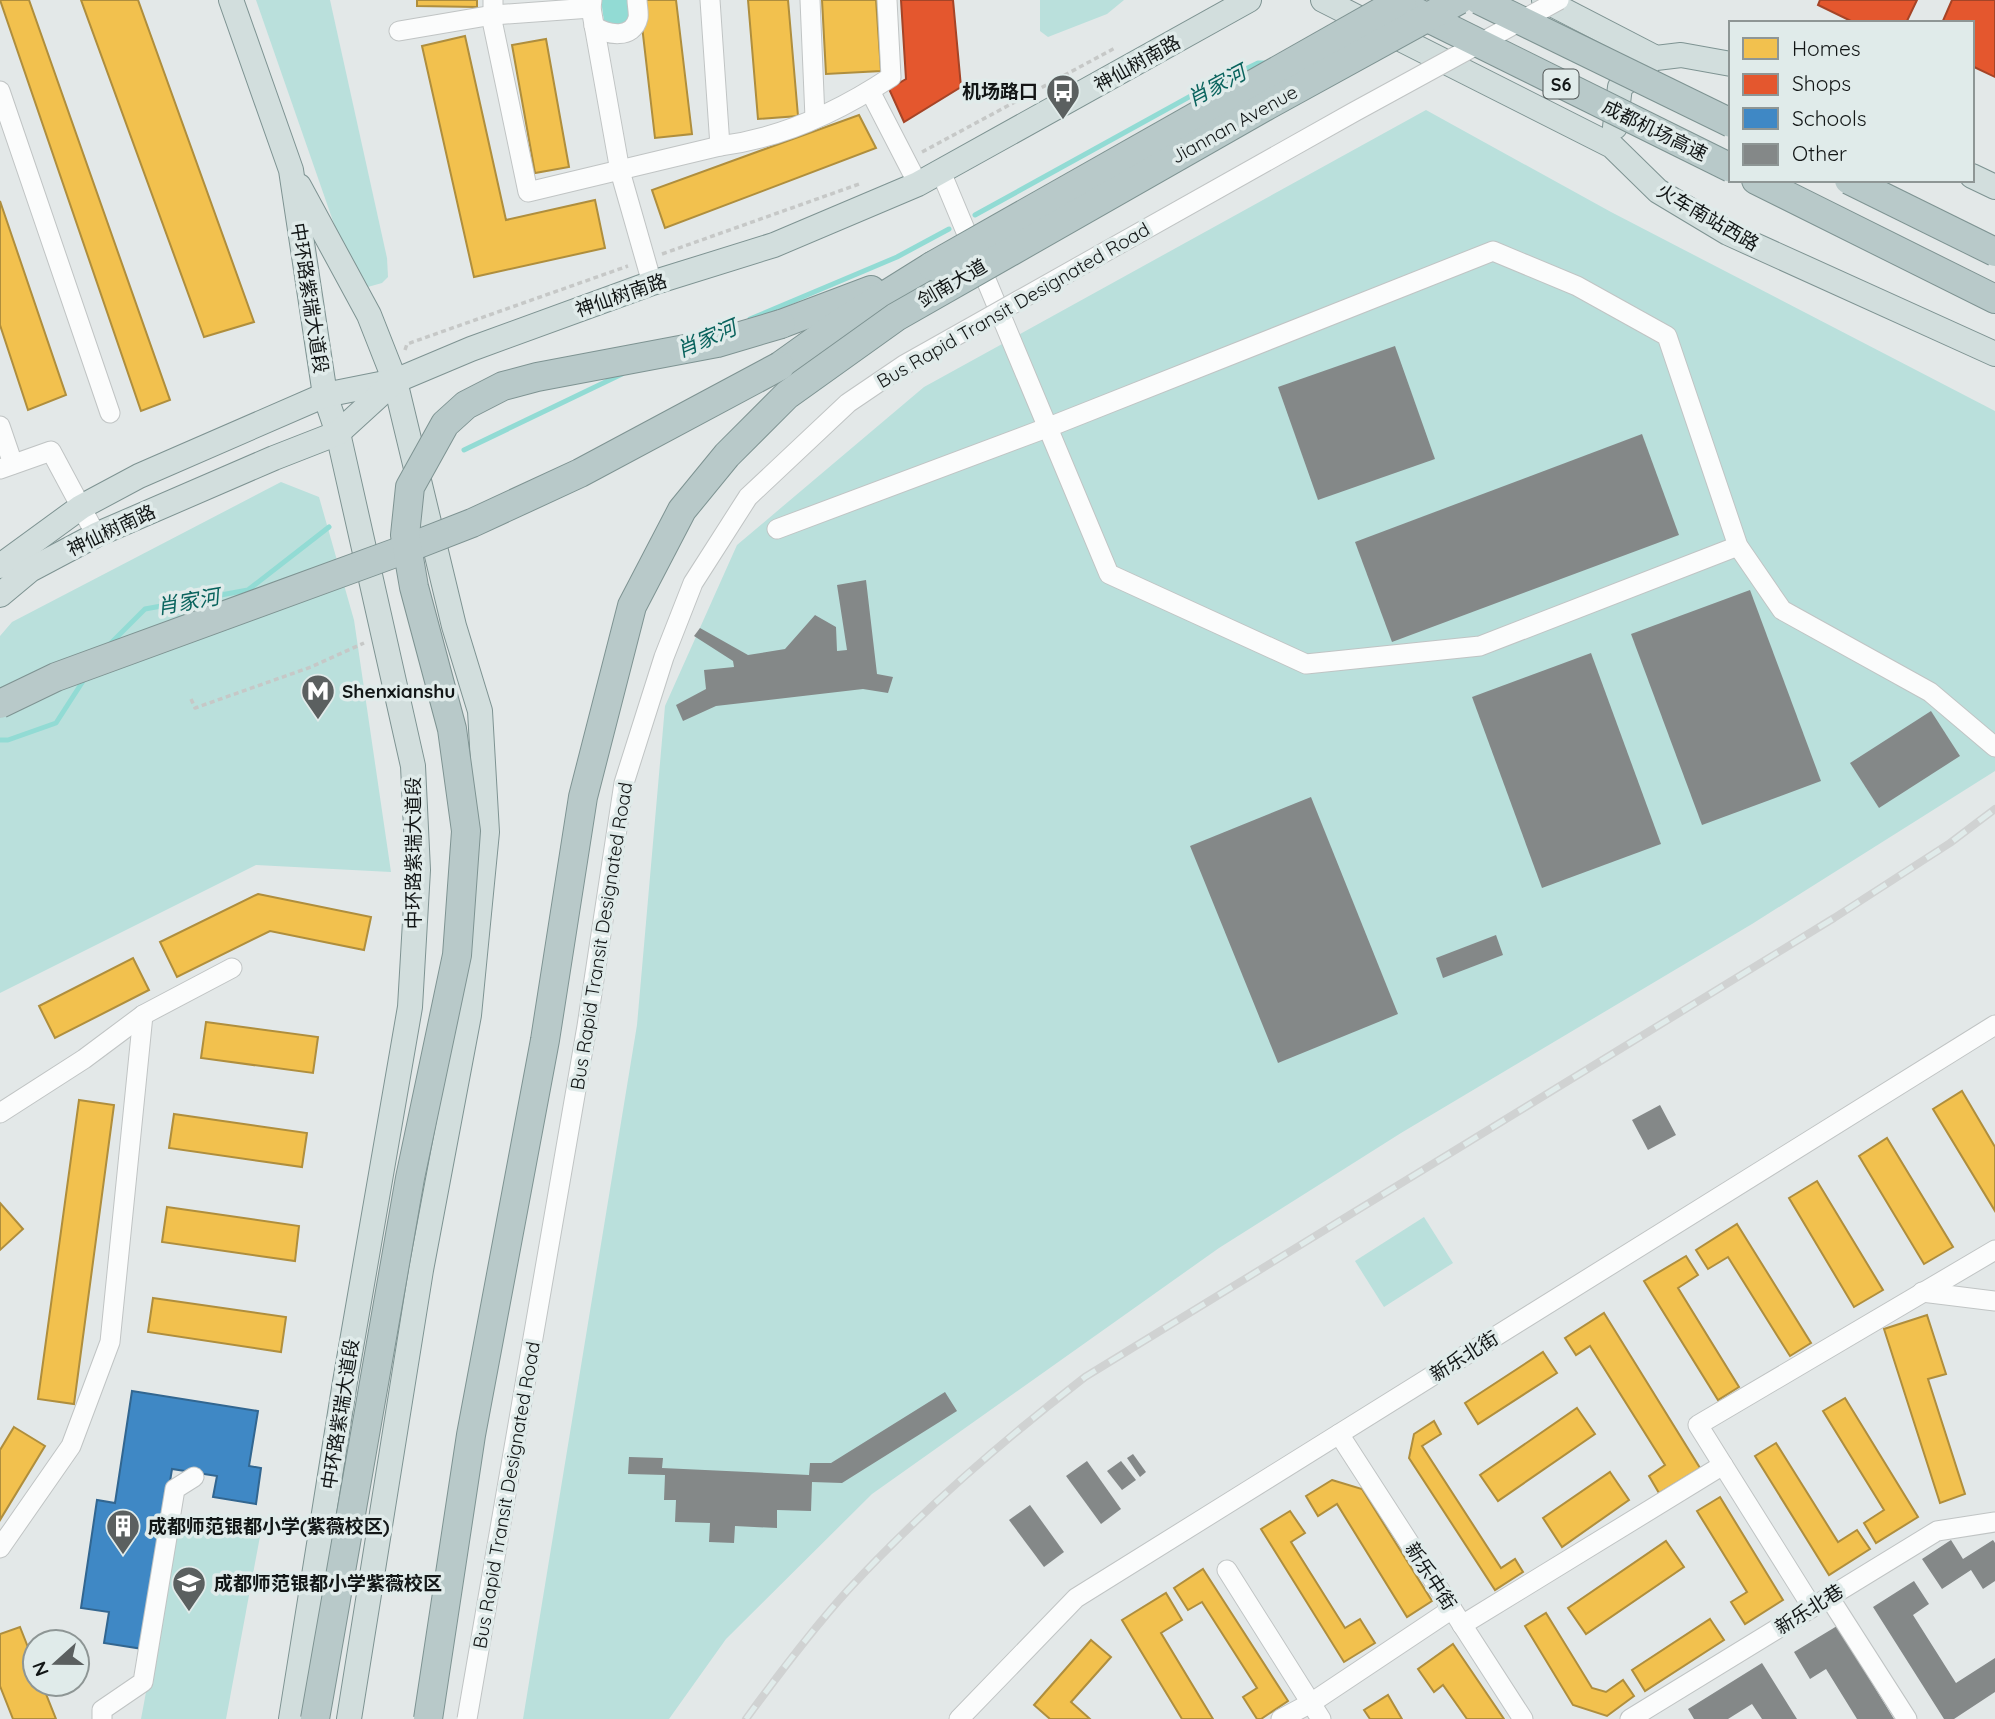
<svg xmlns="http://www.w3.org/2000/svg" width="1995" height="1719" viewBox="0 0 1995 1719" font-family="Quicksand,'Noto Sans SC',sans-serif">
	<rect width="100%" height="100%" fill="#e3e8e8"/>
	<g fill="#bae0dc">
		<path d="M256,0H330L387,258L388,277L382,283L357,290Z"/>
		<path d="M1040,0H1124L1107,14L1048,37L1040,31Z"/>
		<path d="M1426,110L1611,212L1995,411V771L1752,924L1401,1133L1219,1248L872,1494L726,1639L669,1719H523L637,1025L665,706L737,545L924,387Z"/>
		<path d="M281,482L319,497L354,620L391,872L256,865L0,993V636L12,622Z"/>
		<path d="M1424,1217L1453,1263L1384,1307L1355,1261Z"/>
		<path d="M179,1515L261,1531L226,1719H141Z"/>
	</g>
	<path fill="#92dbd4" d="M601,0H631L633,7L628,21L615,27L604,21Z"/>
	<g fill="#f2c14e" stroke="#af8e3d" stroke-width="2">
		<path d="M0,0H29L170,400L141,411Z"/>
		<path d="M81,0H138L254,322L204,337Z"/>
		<path d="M417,0H477V7L417,6Z"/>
		<path d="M639,0H676L692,134L655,138Z"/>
		<path d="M748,0H788L798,116L758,119Z"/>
		<path d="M822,0H876L881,71L826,74Z"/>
		<path d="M465,36L506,220L595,200L605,248L474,277L422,46Z"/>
		<path d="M546,39L569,167L535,173L512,45Z"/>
		<path d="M859,115L876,148L665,228L652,190Z"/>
		<path d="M0,201L66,395L28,410L0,325Z"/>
		<path d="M258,894L371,917L364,950L270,931L177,977L160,942Z"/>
		<path d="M133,958L149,990L55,1038L39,1006Z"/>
		<path d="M206,1022L318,1037L313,1073L201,1058Z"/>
		<path d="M1962,1091L1995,1147V1211L1933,1109Z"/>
		<path d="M79,1100L114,1105L74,1404L38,1399Z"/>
		<path d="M174,1114L307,1133L302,1167L169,1148Z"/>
		<path d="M1887,1138L1953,1247L1924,1264L1859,1156Z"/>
		<path d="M1817,1181L1883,1290L1854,1307L1789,1198Z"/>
		<path d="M0,1203L23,1229L0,1250Z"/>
		<path d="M167,1207L299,1226L295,1261L162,1242Z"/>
		<path d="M1737,1224L1811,1343L1790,1356L1728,1257L1708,1269L1696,1250Z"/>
		<path d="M1686,1256L1698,1275L1678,1288L1739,1387L1718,1400L1644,1281Z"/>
		<path d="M153,1298L286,1317L281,1352L148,1332Z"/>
		<path d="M1604,1313L1700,1468L1659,1493L1649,1476L1665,1465L1590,1346L1576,1355L1565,1338Z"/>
		<path d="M1927,1315L1946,1374L1928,1379L1965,1494L1940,1503L1884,1329Z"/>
		<path d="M1543,1352L1557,1373L1478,1424L1465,1403Z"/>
		<path d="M1845,1398L1918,1517L1876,1543L1864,1523L1884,1510L1823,1411Z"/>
		<path d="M1577,1408L1595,1434L1498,1501L1480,1475Z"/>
		<path d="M1434,1421L1441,1434L1422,1446L1501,1568L1515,1559L1523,1572L1495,1590L1409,1458L1414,1434Z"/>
		<path d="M14,1427L45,1446L0,1520V1450Z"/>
		<path d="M1776,1443L1838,1542L1857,1530L1870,1549L1829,1575L1755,1456Z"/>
		<path d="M1610,1472L1629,1500L1562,1547L1543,1518Z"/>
		<path d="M1332,1480L1362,1489L1432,1601L1407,1617L1337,1504L1318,1516L1306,1496Z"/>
		<path d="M1720,1497L1783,1600L1745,1624L1731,1602L1747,1592L1697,1511Z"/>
		<path d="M1290,1511L1305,1533L1291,1542L1345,1628L1360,1619L1375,1643L1344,1662L1261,1529Z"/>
		<path d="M1666,1541L1684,1567L1586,1634L1568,1608Z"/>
		<path d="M1203,1569L1288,1701L1261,1719H1257L1243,1697L1257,1688L1202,1602L1188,1610L1174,1588Z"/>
		<path d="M1166,1593L1182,1620L1161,1633L1213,1719H1182L1122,1620Z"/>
		<path d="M1546,1613L1592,1688L1606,1692L1623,1680L1634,1696L1607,1716L1573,1705L1525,1626Z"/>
		<path d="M1710,1619L1724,1640L1645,1691L1632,1670Z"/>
		<path d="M20,1627L35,1665V1684H42L56,1719H13L0,1686V1634Z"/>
		<path d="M1091,1640L1111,1657L1071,1702L1090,1719H1050L1034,1705Z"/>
		<path d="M1453,1644L1504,1719H1467L1443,1685L1434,1692L1418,1669Z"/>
		<path d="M1388,1695L1402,1719H1370L1364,1710Z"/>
	</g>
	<g fill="#e4572e" stroke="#a54427" stroke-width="2">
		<path d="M901,0H953L961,87L904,122L889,89L906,79Z"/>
		<path d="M1820,0H1917L1906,23H1855L1818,5Z"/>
		<path d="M1952,0H1995V77L1972,66V23H1942Z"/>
	</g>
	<path fill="#3f88c5" stroke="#326690" stroke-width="2" d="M132,1391L258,1411L249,1466L261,1468L256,1504L213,1497L217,1476L172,1469L143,1649L104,1643L109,1612L81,1608L97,1500L115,1503Z"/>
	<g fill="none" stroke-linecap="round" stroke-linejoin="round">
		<g stroke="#92dbd4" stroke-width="5">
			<path d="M975,215L1198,92L1258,63H1266"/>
			<path d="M750,319L897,257L949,229"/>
			<path d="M464,450L622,374"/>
			<path d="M109,645L145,609L248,590L329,527"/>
			<path d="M0,740H8L56,723L85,678"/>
		</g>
	</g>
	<g fill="#848888">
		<path d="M1395,346L1435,459L1318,500L1278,387Z"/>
		<path d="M1642,434L1679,535L1392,642L1355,542Z"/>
		<path d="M866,580L877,674L893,677L888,693L863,689L716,706L683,721L676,705L706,689L704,670L734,667L733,661L694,636L700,628L748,655L785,649L815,615L836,627L837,651L847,650L837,585Z"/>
		<path d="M1750,590L1821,781L1702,825L1631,634Z"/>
		<path d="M1591,653L1661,844L1542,888L1472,697Z"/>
		<path d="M1931,711L1960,756L1879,808L1850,763Z"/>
		<path d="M1311,797L1398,1014L1278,1063L1190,846Z"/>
		<path d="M1496,935L1503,955L1443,978L1436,958Z"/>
		<path d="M1660,1105L1676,1135L1648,1150L1632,1120Z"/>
		<path d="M945,1392L957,1411L842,1483L812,1482L811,1511L777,1510V1528L735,1526L734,1543L709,1542L710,1523L675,1522L676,1500H664L665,1475L628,1474L629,1457L663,1458L662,1468L809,1475L810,1463H831Z"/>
		<path d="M1133,1454L1146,1472L1140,1477L1127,1458Z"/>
		<path d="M1087,1461L1121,1509L1101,1524L1066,1476Z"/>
		<path d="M1121,1461L1136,1480L1122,1490L1107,1471Z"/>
		<path d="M1030,1505L1064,1552L1044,1567L1009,1520Z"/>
		<path d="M1951,1540L1963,1559L1993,1540L1995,1543V1581L1983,1589L1971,1570L1942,1589L1922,1559Z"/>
		<path d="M1914,1581L1929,1604L1913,1615L1956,1683L1995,1658V1692L1954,1719H1944L1873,1607Z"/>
		<path d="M1837,1626L1894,1719H1857L1826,1669L1810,1679L1794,1652Z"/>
		<path d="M1762,1663L1797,1719H1762L1752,1704L1728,1719H1694L1688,1709Z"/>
	</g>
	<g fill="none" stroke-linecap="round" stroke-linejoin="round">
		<g stroke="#c0c4c4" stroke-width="21">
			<g id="minor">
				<path d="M493,0V25L528,192L720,146C782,138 840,111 891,77L887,0"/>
				<path d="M592,0L591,8L620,171L652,283"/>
				<path d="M710,0L720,146"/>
				<path d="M810,0L815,118"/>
				<path d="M594,26C607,35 633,40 638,18C639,13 637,5 637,0"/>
				<path d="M399,31L493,15L591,8"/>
				<path d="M0,91L110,413"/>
				<path d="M870,91L918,184"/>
				<path d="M941,172L1109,574L1306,664L1480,646L1738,546"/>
				<path d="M0,426L13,464"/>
				<path d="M0,469L51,451L96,535"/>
				<path d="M777,529L1049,427L1493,251L1577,286L1667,336L1738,546L1782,610L1930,692L1995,747"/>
				<path d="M0,1113L84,1059L143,1015L232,968"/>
				<path d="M1922,1292L1995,1301"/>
				<path d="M1339,1434L1523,1719"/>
				<path d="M1723,1465L1812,1607"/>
				<path d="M0,1548L71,1446L110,1342L143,1015"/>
				<path d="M1227,1570L1321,1719"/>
				<path d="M1829,1597L1907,1719"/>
				<path d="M1462,1625L1723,1465L1698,1425L1995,1250"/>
				<path d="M102,1719V1710L143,1682L175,1489L194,1477"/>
				<path d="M959,1719L1076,1598L1995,1025"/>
				<path d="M1281,1719L1311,1703L1452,1609"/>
				<path d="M1630,1719L1937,1531L1995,1522"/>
			</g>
		</g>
		<g stroke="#7e9392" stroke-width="26">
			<g id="major">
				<path d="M231,0L291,170L325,395L338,433L413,766L418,870L410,1007L345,1382L291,1719"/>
				<path d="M1323,0L1612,146L1658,191L1728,233L1995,354"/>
				<path d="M1544,0L1656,58L1681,55L1731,64"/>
				<path d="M1615,127L1620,87L1647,65"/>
				<path d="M1972,176L1995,187"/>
				<path d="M299,186L369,315L395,381L454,626L480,711L487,832L469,1015L421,1270L349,1719"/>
				<path d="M0,566L81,507L139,476L325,395L395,381"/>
				<path d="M0,595L30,570L96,535L274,458L338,433L395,381L471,349L652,283L774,245L918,184L1249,0"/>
			</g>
		</g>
		<g stroke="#7e9392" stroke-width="30">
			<g id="highway">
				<path d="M1756,180L1995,299"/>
				<path d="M781,324L871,290"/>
				<path d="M780,366L836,326L932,266"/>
			</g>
		</g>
		<g stroke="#c6c8c7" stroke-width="3.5" stroke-dasharray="5 3.5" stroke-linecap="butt">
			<path d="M922,152L1115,48"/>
			<path d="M662,254L862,183"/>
			<path d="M405,350L407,344L628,266"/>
			<path d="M191,699L195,708L311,667L364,643"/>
		</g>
		<use href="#minor" stroke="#fbfcfc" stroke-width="19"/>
		<use href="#major" stroke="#d2dedd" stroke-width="24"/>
		<use href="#highway" stroke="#b8c9c9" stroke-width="28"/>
		<g stroke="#d0d2d2" stroke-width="8">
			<path id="rail" d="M746,1719C778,1675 811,1631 848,1590C920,1512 1001,1442 1085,1377L1834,918L1950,843L1995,809"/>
		</g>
		<use href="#rail" stroke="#e0ebea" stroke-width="5" stroke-dasharray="16" stroke-linecap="butt"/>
		<g stroke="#c0c4c4" stroke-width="21" stroke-linecap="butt">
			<path id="minor-bridge" d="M467,1719L587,1026L624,783L664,657L693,583L748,497L848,403L904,365L1354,112L1559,0"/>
		</g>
		<g stroke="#7e9392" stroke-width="30" stroke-linecap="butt">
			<g id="highway-bridge">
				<path d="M1479,0L1731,123"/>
				<path d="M1416,12L1731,168"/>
				<path d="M1849,180L1995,252"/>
				<path d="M932,266L1402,0"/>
				<path d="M0,704L56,677L395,553L472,523L580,473L780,366"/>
				<path d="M315,1719L410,1178L457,955L466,831L452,729L414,587L405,535L410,487L445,424L466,405L503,386L537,377L717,343L781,324"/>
				<path d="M428,1719L471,1435L545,1040L583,797L632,606L682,510L727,455L787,395L896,317L1268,105L1459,0"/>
			</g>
		</g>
		<use href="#minor-bridge" stroke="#fbfcfc" stroke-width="19"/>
		<use href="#highway-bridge" stroke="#b8c9c9" stroke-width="28"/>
	</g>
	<defs>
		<g id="bus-pin" transform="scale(1.75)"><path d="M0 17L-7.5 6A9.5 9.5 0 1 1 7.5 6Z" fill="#5b6060" stroke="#e0ebea"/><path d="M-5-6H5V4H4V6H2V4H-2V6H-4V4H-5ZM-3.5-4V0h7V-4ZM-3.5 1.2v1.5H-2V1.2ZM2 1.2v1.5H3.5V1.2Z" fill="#fff"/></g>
		<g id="metro-pin" transform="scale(1.75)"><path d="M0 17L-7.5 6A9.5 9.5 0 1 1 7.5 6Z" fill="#5b6060" stroke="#e0ebea"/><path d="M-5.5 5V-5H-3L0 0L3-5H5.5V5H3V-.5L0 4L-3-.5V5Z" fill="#fff"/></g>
		<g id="building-pin" transform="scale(1.75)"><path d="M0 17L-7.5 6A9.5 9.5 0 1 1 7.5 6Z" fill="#5b6060" stroke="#e0ebea"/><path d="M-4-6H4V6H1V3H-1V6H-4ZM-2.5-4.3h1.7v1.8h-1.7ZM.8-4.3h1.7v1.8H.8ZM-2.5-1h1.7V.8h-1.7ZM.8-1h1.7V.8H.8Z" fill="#fff"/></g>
		<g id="school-pin" transform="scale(1.75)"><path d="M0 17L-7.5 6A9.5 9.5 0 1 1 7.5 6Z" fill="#5b6060" stroke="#e0ebea"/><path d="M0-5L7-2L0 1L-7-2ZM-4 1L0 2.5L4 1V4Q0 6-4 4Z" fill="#fff"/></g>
	</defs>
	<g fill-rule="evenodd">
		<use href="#bus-pin" x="1063" y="91"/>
		<use href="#metro-pin" x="318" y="691"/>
		<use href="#building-pin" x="123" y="1526"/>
		<use href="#school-pin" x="189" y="1583"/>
	</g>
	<g text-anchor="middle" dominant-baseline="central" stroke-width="7" stroke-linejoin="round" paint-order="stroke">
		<rect fill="#e0ebea" stroke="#505656" stroke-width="2" x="1543.5" y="69.5" width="35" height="29" rx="5"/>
		<g font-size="18" font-weight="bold" fill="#121616">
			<text x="1561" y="84">S6</text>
		</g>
		<g font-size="19" fill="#121616" stroke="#e0ebea">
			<text transform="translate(1137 63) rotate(-29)">神仙树南路</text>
			<text transform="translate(1234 124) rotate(-29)">Jiannan Avenue</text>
			<text transform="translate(1655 130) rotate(26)">成都机场高速</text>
			<text transform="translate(1708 217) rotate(30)">火车南站西路</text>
			<text transform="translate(952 283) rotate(-30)">剑南大道</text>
			<text transform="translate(621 295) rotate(-19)">神仙树南路</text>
			<text transform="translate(310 298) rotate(81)">中环路紫瑞大道段</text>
			<text transform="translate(1013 305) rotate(-30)">Bus Rapid Transit Designated Road</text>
			<text transform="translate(111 530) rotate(-25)">神仙树南路</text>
			<text transform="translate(413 853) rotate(-90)">中环路紫瑞大道段</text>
			<text transform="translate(601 936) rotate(-81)">Bus Rapid Transit Designated Road</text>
			<text transform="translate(1464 1356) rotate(-32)">新乐北街</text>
			<text transform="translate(340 1414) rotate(-81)">中环路紫瑞大道段</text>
			<text transform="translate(506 1495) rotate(-80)">Bus Rapid Transit Designated Road</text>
			<text transform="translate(1431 1576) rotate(57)">新乐中街</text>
			<text transform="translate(1809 1609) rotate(-32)">新乐北巷</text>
		</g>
		<g font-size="19" font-weight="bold" fill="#121616" stroke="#e0ebea" text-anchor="start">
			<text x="1038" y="91" text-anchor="end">机场路口</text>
			<text x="342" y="691">Shenxianshu</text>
			<text x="148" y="1526">成都师范银都小学(紫薇校区)</text>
			<text x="214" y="1583">成都师范银都小学紫薇校区</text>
		</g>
		<g font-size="21" font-style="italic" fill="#09635d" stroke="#e0ebea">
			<text transform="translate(1216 85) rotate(-28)">肖家河</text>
			<text transform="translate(706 338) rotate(-23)">肖家河</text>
			<text transform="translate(188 601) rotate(-10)">肖家河</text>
		</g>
	</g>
	<rect x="1729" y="21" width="245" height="161" fill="#e0ebea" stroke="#8e9695" stroke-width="2"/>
	<rect x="1743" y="38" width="35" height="21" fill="#f2c14e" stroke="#8e9695" stroke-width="2"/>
	<text x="1792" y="56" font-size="21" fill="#121616">Homes</text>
	<rect x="1743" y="74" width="35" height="21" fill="#e4572e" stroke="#8e9695" stroke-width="2"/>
	<text x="1792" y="91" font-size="21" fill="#121616">Shops</text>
	<rect x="1743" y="108" width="35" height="21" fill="#3f88c5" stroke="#8e9695" stroke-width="2"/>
	<text x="1792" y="126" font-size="21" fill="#121616">Schools</text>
	<rect x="1743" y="144" width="35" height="21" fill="#848888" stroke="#8e9695" stroke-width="2"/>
	<text x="1792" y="161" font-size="21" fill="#121616">Other</text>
	<g transform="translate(56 1663) rotate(249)"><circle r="33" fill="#e0ebea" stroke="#8e9695" stroke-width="2"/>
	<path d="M0-5L12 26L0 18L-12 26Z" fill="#5b6060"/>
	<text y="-10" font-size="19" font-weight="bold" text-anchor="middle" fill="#121616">N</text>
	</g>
</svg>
